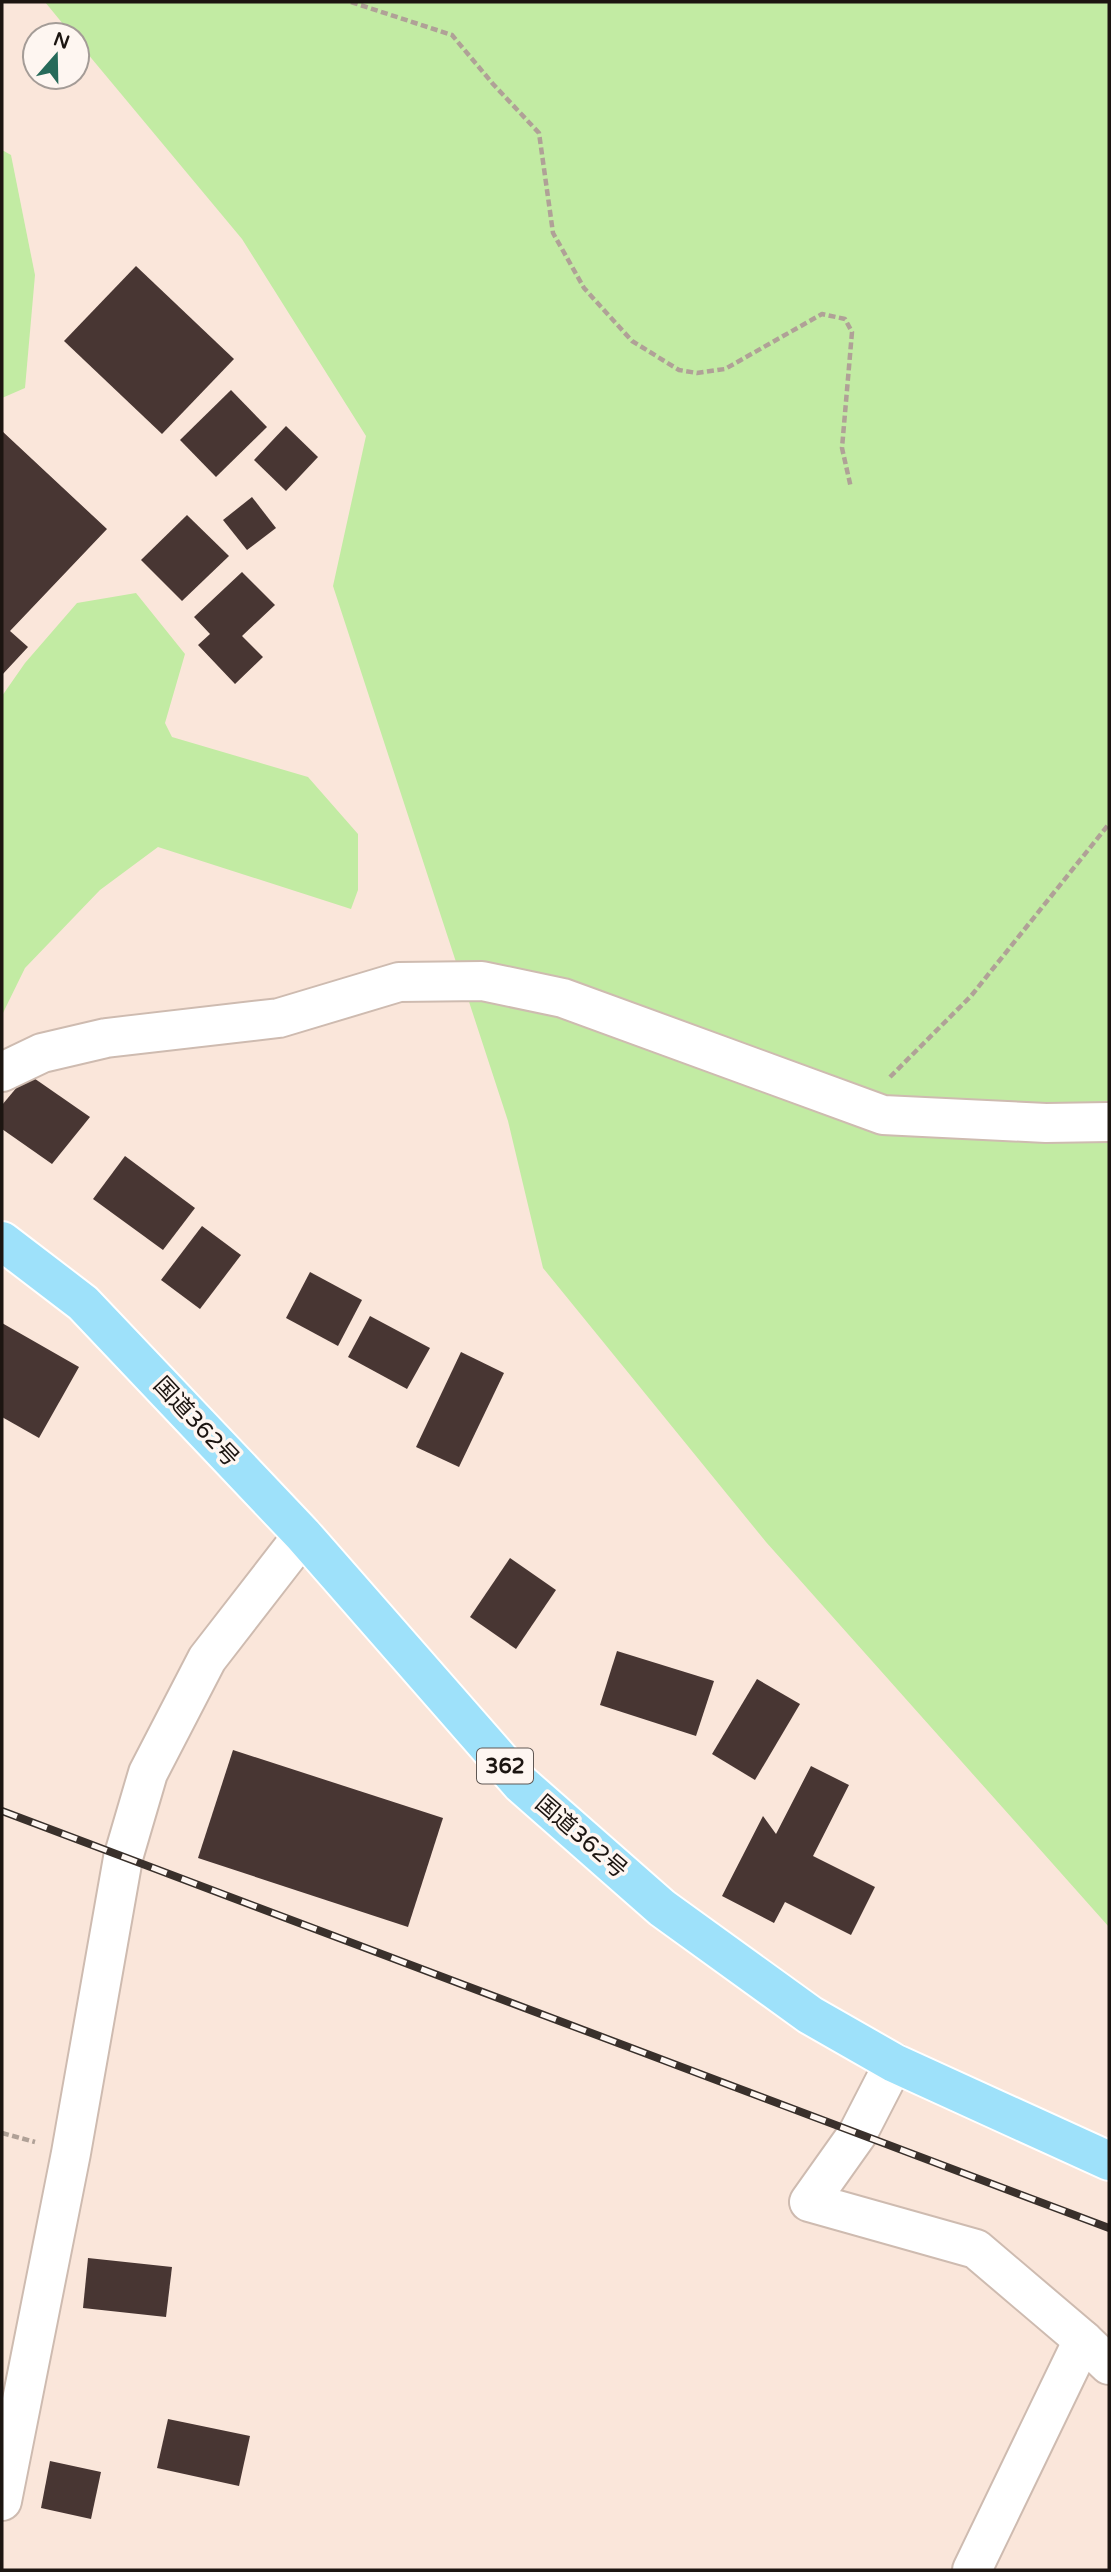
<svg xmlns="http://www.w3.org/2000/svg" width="1111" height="2572" viewBox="0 0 1111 2572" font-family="'Varela Round','Noto Sans JP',sans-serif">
	<rect width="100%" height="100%" fill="#fae6da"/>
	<g fill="#c2eba3">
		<path d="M45,2H1109V1927L766,1542L543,1268L508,1121L333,586L366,436L242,239L77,41V35H72Z"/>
		<path d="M2,150L11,155L35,275L25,388L2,398Z"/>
		<path d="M136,593L185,654L165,723L172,737L308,777L358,834V890L351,909L158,847L100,890L25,968L2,1015V696L25,663L77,603Z"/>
	</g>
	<g fill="#483633">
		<path d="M136,266L234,359L162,434L64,341Z"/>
		<path d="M231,390L267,427L216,477L180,440Z"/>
		<path d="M286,426L318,457L286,491L254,460Z"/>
		<path d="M2,431L107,529L10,631L28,647L2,675Z"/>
		<path d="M252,497L276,528L247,550L223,520Z"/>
		<path d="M187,515L229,556L182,601L141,560Z"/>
		<path d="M242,572L275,605L242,636L263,657L235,684L198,645L210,634L194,617Z"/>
		<path d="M28,1074L90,1117L52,1164L2,1129V1105Z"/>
		<path d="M125,1156L195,1208L163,1250L93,1199Z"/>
		<path d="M202,1226L241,1255L200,1309L161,1280Z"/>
		<path d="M310,1272L362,1300L338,1346L286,1318Z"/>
		<path d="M370,1316L430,1348L407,1389L348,1357Z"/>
		<path d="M2,1323L79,1367L39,1438L2,1417Z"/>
		<path d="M461,1352L504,1373L459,1467L416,1447Z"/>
		<path d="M510,1558L556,1590L516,1649L470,1617Z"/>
		<path d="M617,1651L714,1681L696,1736L600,1705Z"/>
		<path d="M757,1679L800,1704L755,1780L712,1754Z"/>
		<path d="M233,1750L443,1818L408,1927L198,1858Z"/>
		<path d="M811,1766L849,1785L813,1856L875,1887L851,1935L785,1902L774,1923L722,1896L763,1816L776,1834Z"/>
		<path d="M88,2258L172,2267L166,2317L83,2308Z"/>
		<path d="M168,2419L250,2436L239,2486L157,2468Z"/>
		<path d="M50,2461L101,2472L91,2519L41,2508Z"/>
	</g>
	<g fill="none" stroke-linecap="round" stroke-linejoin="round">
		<g stroke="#cebbb0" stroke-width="42">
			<g id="street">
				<path d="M2,1072L42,1053L106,1038L279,1018L399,982L482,981L563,998L883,1115L1046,1123L1109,1122"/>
				<path d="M894,2063L858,2133L809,2202L976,2249L1083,2340L1109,2365"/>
				<path d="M2,2501L71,2153L123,1858L148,1773L207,1659L303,1535"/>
				<path d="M972,2570L1083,2340"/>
			</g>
		</g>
		<g stroke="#fff" stroke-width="42">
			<path id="highway" d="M2,1241L83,1303L303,1535L521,1784L662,1908L810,2015L894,2063L1109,2161"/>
		</g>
		<g stroke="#b0a197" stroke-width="4.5" stroke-dasharray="7 3.5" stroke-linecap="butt">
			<path d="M351,2L452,35L493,84L539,133L553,233L584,288L632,341L679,370L697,373L725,369L822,314L845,319L852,332L842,448L851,488"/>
			<path d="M890,1077L971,996L1109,824"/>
			<path d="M2,2133L35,2142"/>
		</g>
		<use href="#street" stroke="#fff" stroke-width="38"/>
		<use href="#highway" stroke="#9ee1fa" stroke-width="38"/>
		<g stroke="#39302b" stroke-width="8">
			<path id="rail" d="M2,1811L1109,2228"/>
		</g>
		<use href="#rail" stroke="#fef6f1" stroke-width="5" stroke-dasharray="16" stroke-linecap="butt"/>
	</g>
	<g text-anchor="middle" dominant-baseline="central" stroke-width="7" stroke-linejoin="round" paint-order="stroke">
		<rect fill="#fef6f1" stroke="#605854" stroke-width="2" x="477" y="1748.5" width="56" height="35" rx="5"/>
		<g font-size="21" font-weight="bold" fill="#1c1511">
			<text x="505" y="1766">362</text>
		</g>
		<g font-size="23" fill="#1c1511" stroke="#fef6f1">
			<text transform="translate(196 1422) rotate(47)">国道362号</text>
			<text transform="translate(581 1837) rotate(41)">国道362号</text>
		</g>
	</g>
	<rect width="1111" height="2572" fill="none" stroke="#1c1511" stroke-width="7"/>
	<g transform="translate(56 56) rotate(20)"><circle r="33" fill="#fef6f1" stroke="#a49c97" stroke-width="2"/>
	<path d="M0-5L12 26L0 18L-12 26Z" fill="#276a5a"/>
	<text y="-10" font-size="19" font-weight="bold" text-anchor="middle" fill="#1c1511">N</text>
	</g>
</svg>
